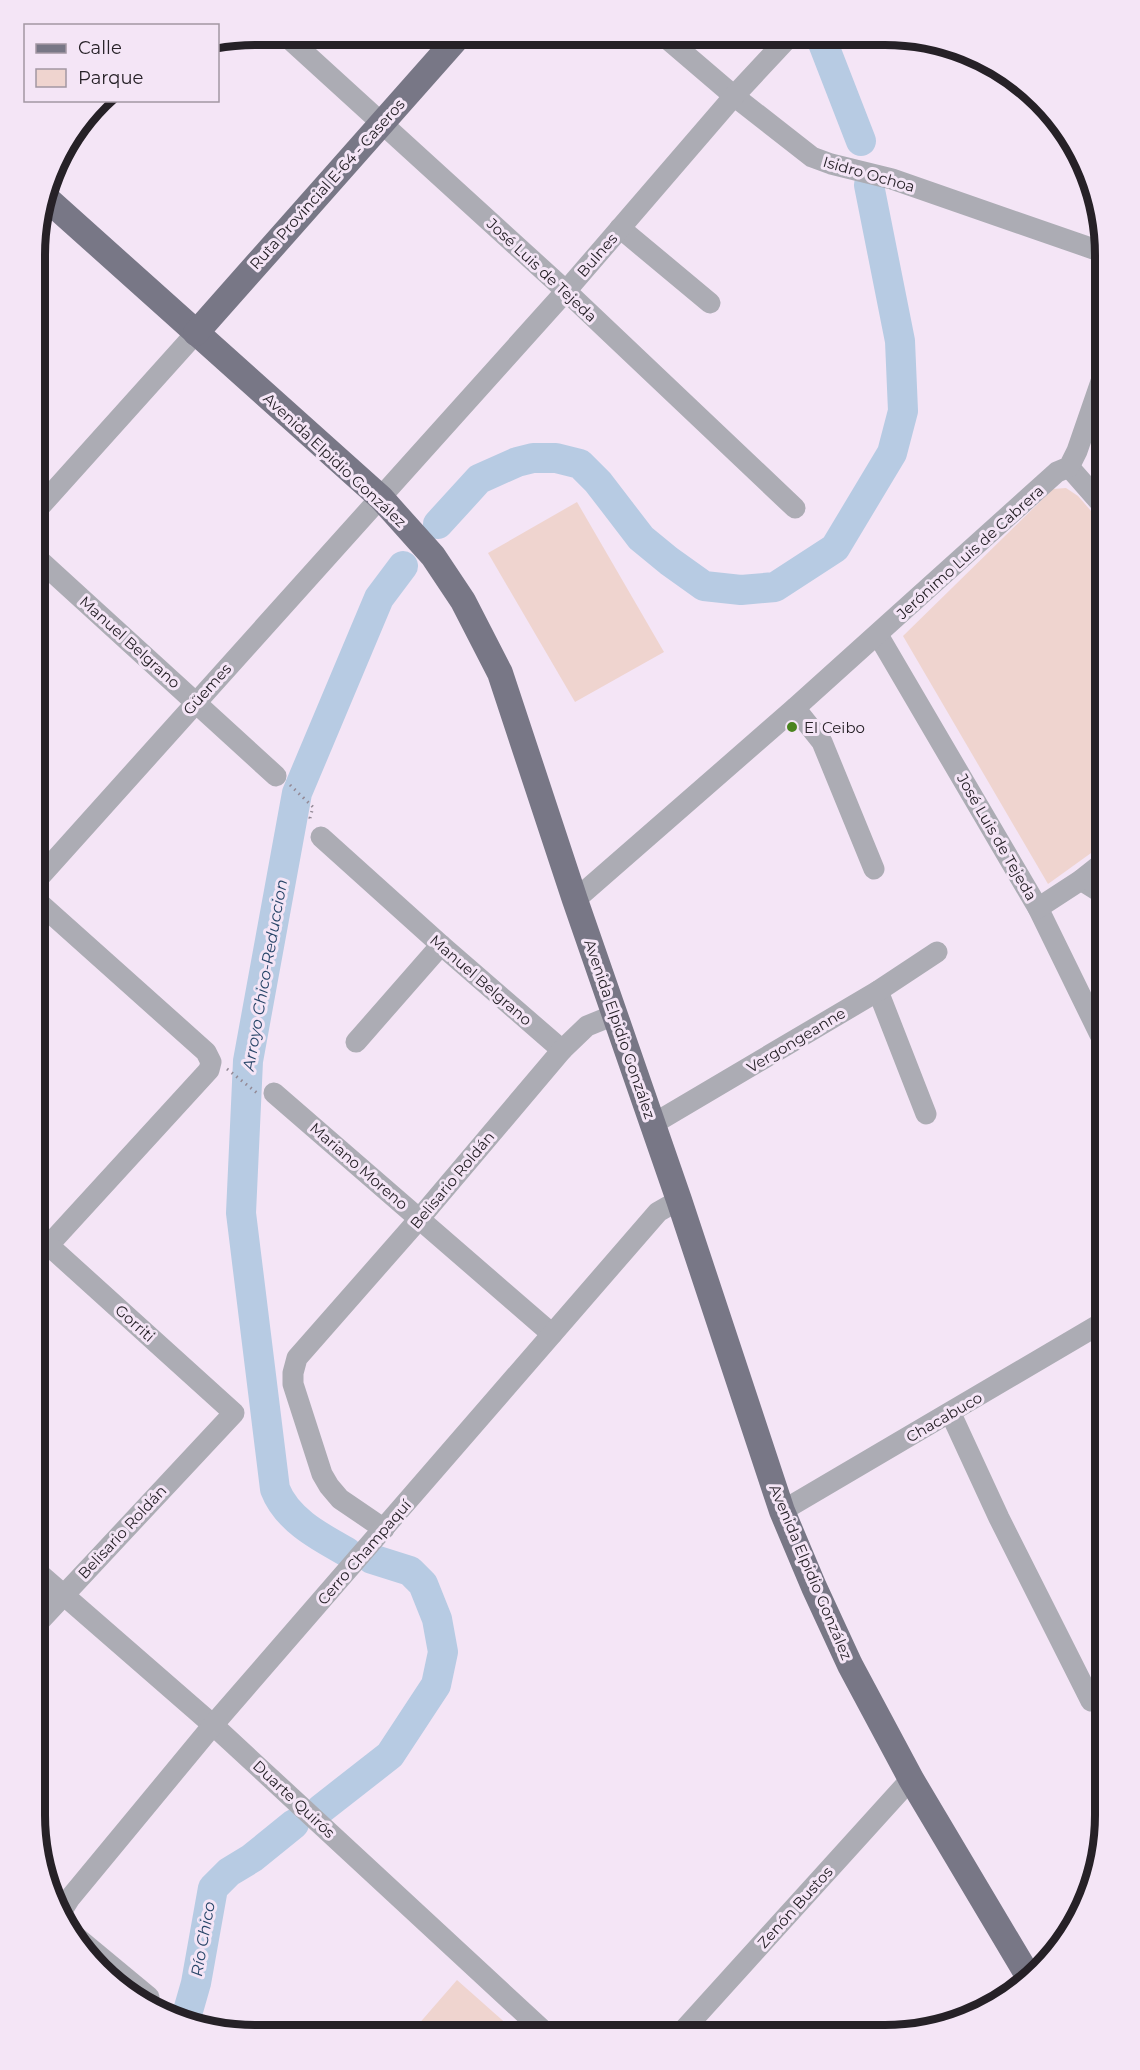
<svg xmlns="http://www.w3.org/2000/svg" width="1140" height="2070" viewBox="0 0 1140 2070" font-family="Montserrat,sans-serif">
	<rect width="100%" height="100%" fill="#f4e5f6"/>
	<g fill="#efd4cf">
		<path d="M1066,488L1078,496L1105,527V843L1048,884L903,636L1053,489Z"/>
		<path d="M577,502L664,652L575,702L488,553Z"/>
		<path d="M457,1980L518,2034H410Z"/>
	</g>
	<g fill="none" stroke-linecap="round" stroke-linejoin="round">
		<g stroke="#b7cbe3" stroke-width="30">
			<path d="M821,38L861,141"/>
			<path d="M438,524L479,479L517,462L533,458H556L580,464L598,482L641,538L669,561L704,586L741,590L775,587L835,548L892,453L903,411L900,341L869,185"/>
			<path d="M347,1552C320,1537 287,1520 275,1489L241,1213L248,1061L297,793L379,598L403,566"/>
			<path d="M321,1809L390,1755L436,1685L443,1652L437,1619L423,1584L410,1571L372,1559"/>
			<path d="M183,2021L188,2011L196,1983L213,1888L229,1872L252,1858L294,1824"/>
		</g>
		<g stroke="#938995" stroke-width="3" stroke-dasharray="1.5 4.5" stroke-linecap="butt">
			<path d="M290,785L313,807L310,818L312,822"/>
			<path d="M227,1069L257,1093"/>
		</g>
		<g stroke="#acacb4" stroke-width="21">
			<path d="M285,35L566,291L795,508"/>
			<path d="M665,37L734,96L812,157L831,164L892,179L1105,253"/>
			<path d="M620,228L710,303"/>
			<path d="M1069,467L1105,508"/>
			<path d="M36,511L196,333"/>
			<path d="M36,557L276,776"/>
			<path d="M878,635L1038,908L1105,1045"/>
			<path d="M795,708L822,742L874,869"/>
			<path d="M321,837L441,945L562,1050"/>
			<path d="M1081,880L1105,895"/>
			<path d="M36,881L566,291L734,96L788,38"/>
			<path d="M575,900L795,708L1057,472L1069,467L1077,451L1105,370"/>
			<path d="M1038,908L1081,880L1105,861"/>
			<path d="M878,991L926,1114"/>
			<path d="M356,1042L441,945"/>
			<path d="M274,1093L552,1334"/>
			<path d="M653,1124L878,991L937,952"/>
			<path d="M35,1260L209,1070L211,1062L206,1052L36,900"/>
			<path d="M951,1414L999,1518L1091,1701"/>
			<path d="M782,1511L1105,1321"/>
			<path d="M384,1529L340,1499L329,1486L322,1474L293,1384V1373L297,1358L420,1218L562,1050L587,1026L614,1015"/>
			<path d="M35,1570L213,1725L548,2035"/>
			<path d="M35,1626L234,1413L35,1233"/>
			<path d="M60,1914L70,1898L213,1725L658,1212L679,1200"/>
			<path d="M67,1929L149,1997"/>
			<path d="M679,2035L911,1779"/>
		</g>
		<g stroke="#787786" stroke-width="26">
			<path d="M45,197L381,498L433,556L463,601L500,673L575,900L679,1200L782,1511L814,1587L850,1665L911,1779L1030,1979"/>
			<path d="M196,333L459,36"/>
		</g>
	</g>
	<circle fill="#4a841f" stroke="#f4e5f6" stroke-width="2" cx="792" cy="727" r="6"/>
	<g text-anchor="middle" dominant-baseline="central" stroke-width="6" stroke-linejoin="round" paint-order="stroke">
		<g font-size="15" fill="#262127" stroke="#f4e5f6">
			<text transform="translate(869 174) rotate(16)">Isidro Ochoa</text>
			<text transform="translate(327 184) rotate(-48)">Ruta Provincial E-64 - Caseros</text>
			<text transform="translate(597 255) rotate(-49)">Bulnes</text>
			<text transform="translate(542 270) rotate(43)">José Luis de Tejeda</text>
			<text transform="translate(335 460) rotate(43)">Avenida Elpidio González</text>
			<text transform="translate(970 552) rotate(-42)">Jerónimo Luis de Cabrera</text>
			<text transform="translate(130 642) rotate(42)">Manuel Belgrano</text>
			<text transform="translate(207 689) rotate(-48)">Güemes</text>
			<text transform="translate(997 837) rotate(60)">José Luis de Tejeda</text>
			<text transform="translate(481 980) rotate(41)">Manuel Belgrano</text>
			<text transform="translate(620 1029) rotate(71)">Avenida Elpidio González</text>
			<text transform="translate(796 1040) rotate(-31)">Vergongeanne</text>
			<text transform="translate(359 1166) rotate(41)">Mariano Moreno</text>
			<text transform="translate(452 1180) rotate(-50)">Belisario Roldán</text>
			<text transform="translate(135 1323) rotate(42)">Gorriti</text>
			<text transform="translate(944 1417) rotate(-30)">Chacabuco</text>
			<text transform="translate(122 1532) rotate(-47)">Belisario Roldán</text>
			<text transform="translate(364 1552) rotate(-49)">Cerro Champaquí</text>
			<text transform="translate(811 1572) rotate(67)">Avenida Elpidio González</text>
			<text transform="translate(294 1799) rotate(43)">Duarte Quirós</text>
			<text transform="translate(795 1907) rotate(-48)">Zenón Bustos</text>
		</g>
		<g font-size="15" fill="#262127" stroke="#f4e5f6" text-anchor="start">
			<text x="804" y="727">El Ceibo</text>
		</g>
		<g font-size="16" font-style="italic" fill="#274568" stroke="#f4e5f6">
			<text transform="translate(265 975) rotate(-80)">Arroyo Chico-Reduccion</text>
			<text transform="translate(203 1939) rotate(-80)">Río Chico</text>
		</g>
	</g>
	<path d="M0 0H1140V2070H0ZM255 45H885A210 210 0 0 1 1095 255V1815A210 210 0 0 1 885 2025H255A210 210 0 0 1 45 1815V255A210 210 0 0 1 255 45Z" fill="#f4e5f6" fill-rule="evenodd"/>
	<path fill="none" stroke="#262127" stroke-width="8" d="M255 45H885A210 210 0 0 1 1095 255V1815A210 210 0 0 1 885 2025H255A210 210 0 0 1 45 1815V255A210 210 0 0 1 255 45Z"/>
	<rect x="24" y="24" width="195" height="78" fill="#f4e5f6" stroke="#a297a3" stroke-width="1.5"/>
	<rect x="36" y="44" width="30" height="9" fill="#787786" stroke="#a297a3" stroke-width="1.5"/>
	<text x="78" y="54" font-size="18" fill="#262127">Calle</text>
	<rect x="36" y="69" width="30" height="18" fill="#efd4cf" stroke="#a297a3" stroke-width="1.5"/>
	<text x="78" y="84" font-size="18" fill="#262127">Parque</text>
</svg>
